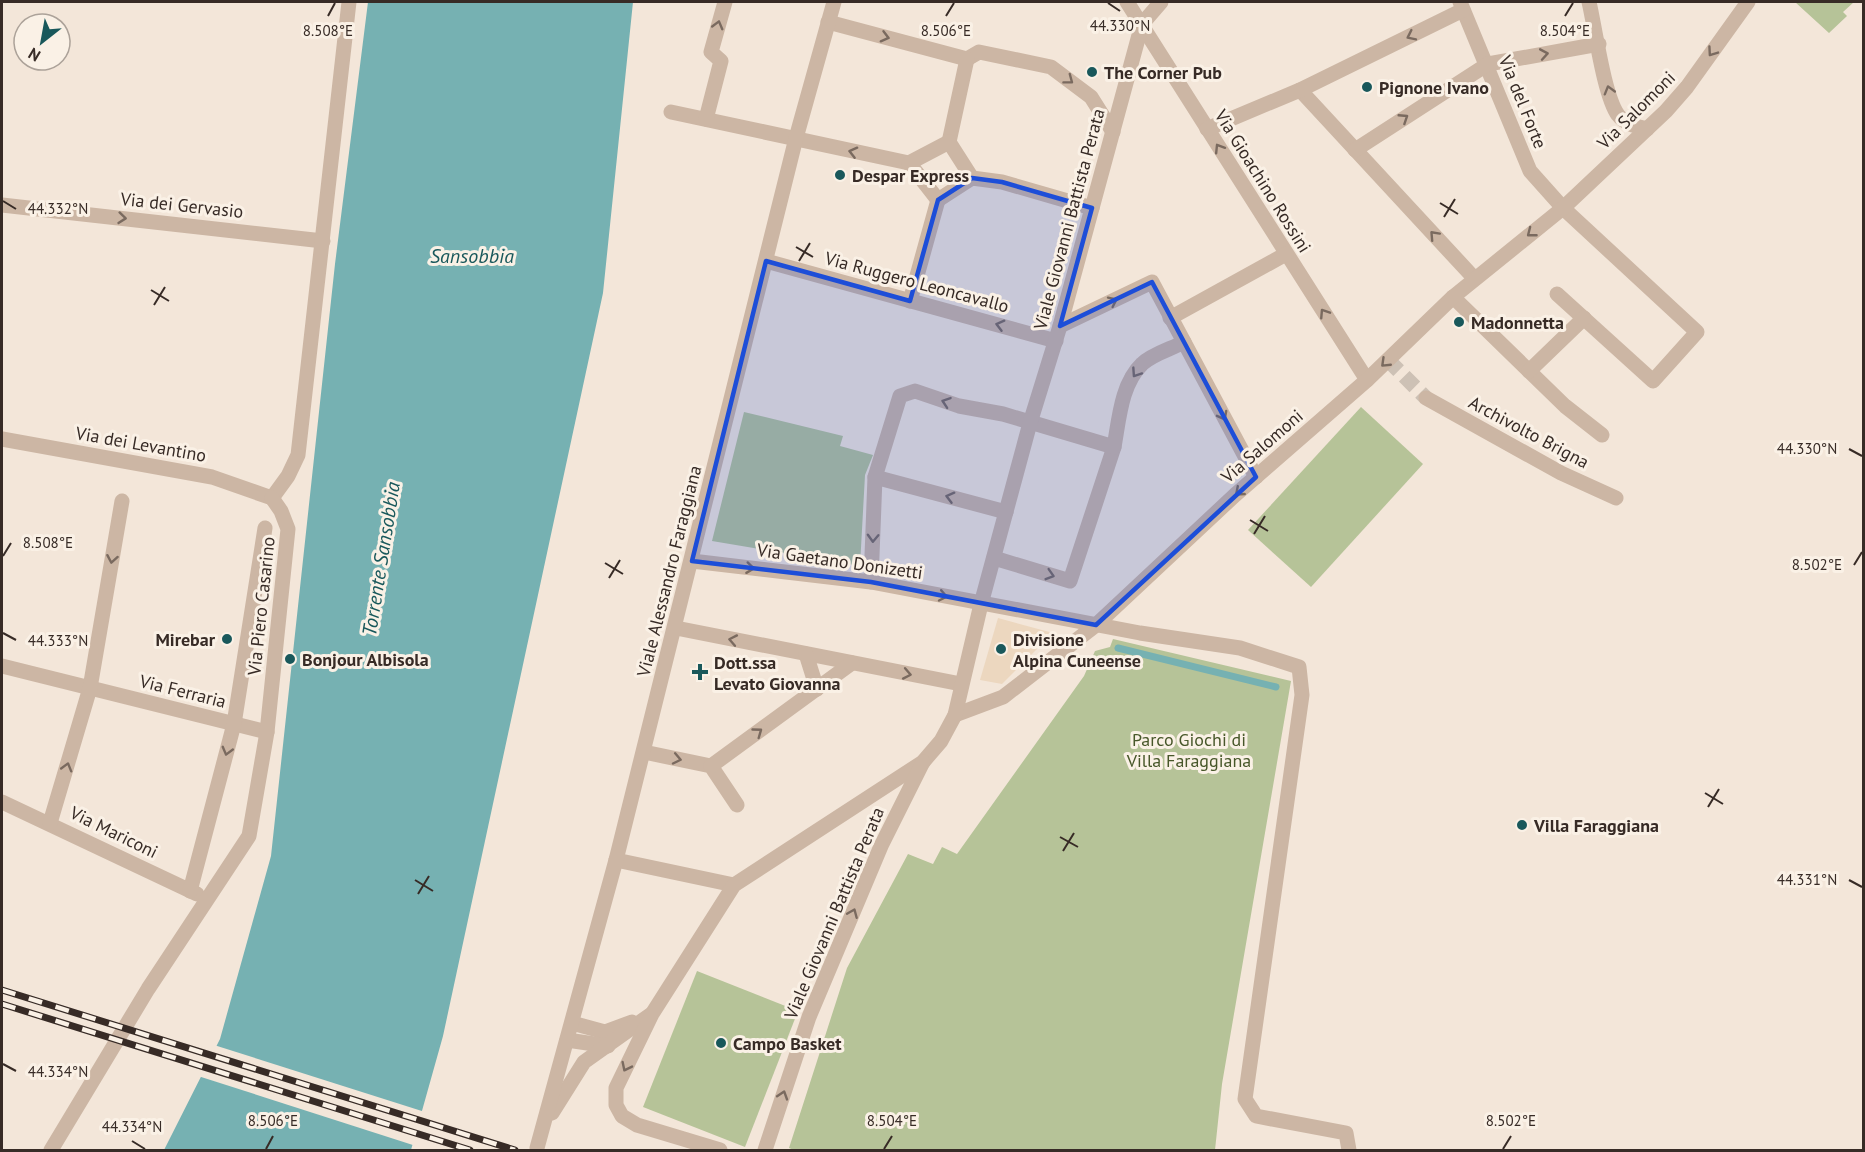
<svg xmlns="http://www.w3.org/2000/svg" width="1865" height="1152" viewBox="0 0 1865 1152" font-family="'PT Sans',sans-serif">
	<rect width="100%" height="100%" fill="#f3e6d9"/>
	<g fill="#b6c398">
		<path d="M1795,2H1854L1843,12L1847,16L1829,33Z"/>
		<path d="M1361,407L1423,464L1311,587L1248,530Z"/>
		<path d="M744,412L843,436L840,446L873,455L865,475L860,566L712,541Z"/>
		<path d="M1113,639L1291,681L1222,1084L1215,1150H794L789,1148L847,968L908,854L933,864L942,847L957,854L1084,676L1095,651L1110,647Z"/>
		<path d="M697,971L798,1011L745,1147L643,1107Z"/>
	</g>
	<path fill="#ecd7bf" d="M998,618L1053,633L1002,684L980,680Z"/>
	<path fill="#76b1b2" d="M368,2H633L603,293L443,1036L411,1150H164L220,1039L271,856L335,264Z"/>
	<path fill="#f3e6d9" d="M214,1045L425,1112L416,1146L198,1076Z"/>
	<g fill="none" stroke-linecap="round" stroke-linejoin="round">
		<path stroke="#76b1b2" stroke-width="7" d="M1118,648L1276,687"/>
		<path stroke="#cdc1b5" stroke-width="15" stroke-dasharray="15 8" stroke-linecap="butt" d="M1388,360L1426,398"/>
		<g stroke="#ccb6a4" stroke-width="15">
			<path d="M1127,2L1367,380"/>
			<path d="M1460,2L1530,171L1563,208L1697,332L1653,381L1557,294"/>
			<path d="M1589,2C1595,27 1604,96 1618,115C1625,124 1636,126 1647,129"/>
			<path d="M828,22L967,59L979,52L1051,67L1091,97L1113,132"/>
			<path d="M1300,90L1474,278"/>
			<path d="M671,112L909,163"/>
			<path d="M706,119L721,61L711,52L725,2"/>
			<path d="M1207,129L1300,90L1463,10"/>
			<path d="M949,142L967,59"/>
			<path d="M1355,150L1488,64L1599,44"/>
			<path d="M972,178L949,142L909,163L938,200L972,178L1002,182L1092,208"/>
			<path d="M2,205L323,241"/>
			<path d="M766,261L1056,341"/>
			<path d="M1453,297L1565,406L1602,435"/>
			<path d="M910,301L938,200"/>
			<path d="M1170,318L1286,254"/>
			<path d="M1060,326L1152,282L1256,477"/>
			<path d="M1529,371L1584,318"/>
			<path d="M1426,398L1561,473L1616,498"/>
			<path d="M2,439L212,477L272,498"/>
			<path d="M875,477L1006,512"/>
			<path d="M272,498L288,476L298,455L349,2"/>
			<path d="M994,558L1070,581L1114,447"/>
			<path d="M692,561L871,582L1140,633L1240,648L1299,667L1302,695L1245,1099L1256,1116L1346,1133L1349,1150"/>
			<path d="M871,582L875,477L900,396L915,391L959,406L1003,414L1114,447C1119,420 1121,384 1142,364C1152,354 1171,349 1184,342"/>
			<path d="M676,628L961,684"/>
			<path d="M806,654L817,689"/>
			<path d="M2,666L267,732"/>
			<path d="M955,715L1003,697L1096,625L1235,495L1367,380L1453,297L1563,208L1666,111L1687,87L1748,2"/>
			<path d="M644,752L711,766L737,805"/>
			<path d="M711,766L852,663"/>
			<path d="M2,802L197,894"/>
			<path d="M50,823L90,688L122,501"/>
			<path d="M616,860L734,885"/>
			<path d="M190,891L234,724L265,528"/>
			<path d="M572,1023L605,1032L632,1022"/>
			<path d="M567,1040L608,1046"/>
			<path d="M552,1113L584,1062L650,1015"/>
			<path d="M537,1148L616,860L796,138L834,2"/>
			<path d="M51,1150L148,989L249,836L267,732L288,529L281,511L272,498"/>
			<path d="M720,1150L637,1125L622,1116L616,1105V1088L652,1014L734,885L923,762L941,741L955,715L981,604L1030,423L1060,326L1142,24L1161,2"/>
			<path d="M765,1150L809,1017L881,846L923,762"/>
		</g>
		<g stroke="#372b26" stroke-width="7">
			<g id="rail">
				<path d="M2,990L515,1150"/>
				<path d="M2,1004L470,1150"/>
			</g>
		</g>
		<use href="#rail" stroke="#faf1e6" stroke-width="4.5" stroke-dasharray="14" stroke-linecap="butt"/>
	</g>
	<defs><path id="oneway-chevron" d="M-2-3.5L2.5 0L-2 3.5" fill="none" stroke-width="1.6" stroke-linecap="round" stroke-linejoin="round" transform="scale(1.5)"/></defs>
	<g stroke="#7a6a5f">
		<use href="#oneway-chevron" transform="translate(718 25) rotate(-75)"/>
		<use href="#oneway-chevron" transform="translate(1411 36) rotate(154)"/>
		<use href="#oneway-chevron" transform="translate(885 37) rotate(15)"/>
		<use href="#oneway-chevron" transform="translate(1712 52) rotate(125)"/>
		<use href="#oneway-chevron" transform="translate(1544 54) rotate(-10)"/>
		<use href="#oneway-chevron" transform="translate(1069 80) rotate(37)"/>
		<use href="#oneway-chevron" transform="translate(1609 90) rotate(-106)"/>
		<use href="#oneway-chevron" transform="translate(1404 118) rotate(-33)"/>
		<use href="#oneway-chevron" transform="translate(1219 148) rotate(-122)"/>
		<use href="#oneway-chevron" transform="translate(853 152) rotate(-166)"/>
		<use href="#oneway-chevron" transform="translate(122 218) rotate(6)"/>
		<use href="#oneway-chevron" transform="translate(1531 233) rotate(142)"/>
		<use href="#oneway-chevron" transform="translate(1434 235) rotate(-133)"/>
		<use href="#oneway-chevron" transform="translate(1113 301) rotate(-26)"/>
		<use href="#oneway-chevron" transform="translate(1324 313) rotate(-123)"/>
		<use href="#oneway-chevron" transform="translate(1000 325) rotate(-165)"/>
		<use href="#oneway-chevron" transform="translate(1385 363) rotate(136)"/>
		<use href="#oneway-chevron" transform="translate(1136 373) rotate(124)"/>
		<use href="#oneway-chevron" transform="translate(946 402) rotate(-161)"/>
		<use href="#oneway-chevron" transform="translate(1223 416) rotate(62)"/>
		<use href="#oneway-chevron" transform="translate(1239 492) rotate(139)"/>
		<use href="#oneway-chevron" transform="translate(950 497) rotate(-165)"/>
		<use href="#oneway-chevron" transform="translate(873 538) rotate(92)"/>
		<use href="#oneway-chevron" transform="translate(112 559) rotate(100)"/>
		<use href="#oneway-chevron" transform="translate(750 568) rotate(7)"/>
		<use href="#oneway-chevron" transform="translate(1050 575) rotate(17)"/>
		<use href="#oneway-chevron" transform="translate(943 596) rotate(12)"/>
		<use href="#oneway-chevron" transform="translate(733 640) rotate(-169)"/>
		<use href="#oneway-chevron" transform="translate(907 674) rotate(11)"/>
		<use href="#oneway-chevron" transform="translate(758 732) rotate(-36)"/>
		<use href="#oneway-chevron" transform="translate(227 751) rotate(105)"/>
		<use href="#oneway-chevron" transform="translate(677 759) rotate(12)"/>
		<use href="#oneway-chevron" transform="translate(67 767) rotate(-74)"/>
		<use href="#oneway-chevron" transform="translate(853 913) rotate(-67)"/>
		<use href="#oneway-chevron" transform="translate(626 1067) rotate(116)"/>
		<use href="#oneway-chevron" transform="translate(783 1095) rotate(-72)"/>
	</g>
	<path fill="#1d4ed8" fill-opacity="0.2" stroke="#1d4ed8" stroke-width="4.5" stroke-linejoin="round" d="M972,178L1002,182L1092,208L1060,326L1152,282L1256,477L1096,625L871,582L692,561L766,261L910,301L938,200Z"/>
	<path fill="none" stroke="#372b26" stroke-width="2" d="M1108,3L1120,11M328,16L335,3M946,16L954,3M1565,16L1573,3M3,201L16,209M1440,203L1458,214M1444,217L1455,199M796,247L813,257M799,261L810,243M151,290L169,301M154,305L165,287M1849,449L1862,456M1250,520L1268,531M1254,534L1265,516M3,556L11,543M605,563L623,574M1854,565L1862,552M609,578L620,560M3,633L16,640M1705,793L1723,804M1708,807L1719,789M1060,837L1078,847M1063,851L1074,833M415,880L433,891M1849,880L1862,887M418,894L429,876M3,1064L16,1071M132,1141L145,1149M266,1149L273,1136M884,1149L892,1136M1503,1149L1511,1136"/>
	<g fill="#19585b" stroke="#faf1e6" stroke-width="2">
		<circle cx="1092" cy="72" r="6"/>
		<circle cx="1367" cy="87" r="6"/>
		<circle cx="840" cy="175" r="6"/>
		<circle cx="1459" cy="322" r="6"/>
		<circle cx="227" cy="639" r="6"/>
		<circle cx="1001" cy="649" r="6"/>
		<circle cx="290" cy="659" r="6"/>
		<path d="M697 663h6v6h6v6h-6v6h-6v-6h-6v-6h6z"/>
		<circle cx="1522" cy="825" r="6"/>
		<circle cx="721" cy="1043" r="6"/>
	</g>
	<g text-anchor="middle" dominant-baseline="central" stroke-width="6" stroke-linejoin="round" paint-order="stroke">
		<g font-size="18" font-weight="bold" fill="#372b26" stroke="#faf1e6" text-anchor="start">
			<text x="1104" y="72">The Corner Pub</text>
			<text x="1379" y="87">Pignone Ivano</text>
			<text x="852" y="175">Despar Express</text>
			<text x="1471" y="322">Madonnetta</text>
			<text x="215" y="639" text-anchor="end">Mirebar</text>
			<text x="1013" y="639">Divisione<tspan x="1013" dy="21">Alpina Cuneense</tspan></text>
			<text x="302" y="659">Bonjour Albisola</text>
			<text x="714" y="662">Dott.ssa<tspan x="714" dy="21">Levato Giovanna</tspan></text>
			<text x="1534" y="825">Villa Faraggiana</text>
			<text x="733" y="1043">Campo Basket</text>
		</g>
		<g font-size="18" fill="#372b26" stroke="#faf1e6">
			<text transform="translate(1523 102) rotate(68)">Via del Forte</text>
			<text transform="translate(1636 110) rotate(-45)">Via Salomoni</text>
			<text transform="translate(1263 181) rotate(58)">Via Gioachino Rossini</text>
			<text transform="translate(182 205) rotate(6)">Via dei Gervasio</text>
			<text transform="translate(1069 219) rotate(-75)">Viale Giovanni Battista Perata</text>
			<text transform="translate(917 282) rotate(15)">Via Ruggero Leoncavallo</text>
			<text transform="translate(1529 432) rotate(28)">Archivolto Brigna</text>
			<text transform="translate(141 444) rotate(10)">Via dei Levantino</text>
			<text transform="translate(1262 446) rotate(-41)">Via Salomoni</text>
			<text transform="translate(840 561) rotate(8)">Via Gaetano Donizetti</text>
			<text transform="translate(669 571) rotate(-76)">Viale Alessandro Faraggiana</text>
			<text transform="translate(261 606) rotate(-84)">Via Piero Casarino</text>
			<text transform="translate(183 691) rotate(14)">Via Ferraria</text>
			<text transform="translate(114 832) rotate(26)">Via Mariconi</text>
			<text transform="translate(834 913) rotate(-67)">Viale Giovanni Battista Perata</text>
		</g>
		<g font-size="18" fill="#475729" stroke="#faf1e6">
			<text x="1189" y="739">Parco Giochi di<tspan x="1189" dy="21">Villa Faraggiana</tspan></text>
		</g>
		<g font-size="20" font-style="italic" fill="#19585b" stroke="#faf1e6">
			<text x="472" y="256">Sansobbia</text>
			<text transform="translate(381 559) rotate(-81)">Torrente Sansobbia</text>
		</g>
	</g>
	<g font-size="15" text-anchor="middle" fill="#372b26" stroke="#faf1e6" stroke-width="6" stroke-linejoin="round" paint-order="stroke">
		<text x="1120" y="31">44.330°N</text>
		<text x="328" y="36">8.508°E</text>
		<text x="946" y="36">8.506°E</text>
		<text x="1565" y="36">8.504°E</text>
		<text x="58" y="214">44.332°N</text>
		<text x="1807" y="454">44.330°N</text>
		<text x="48" y="548">8.508°E</text>
		<text x="1817" y="570">8.502°E</text>
		<text x="58" y="646">44.333°N</text>
		<text x="1807" y="885">44.331°N</text>
		<text x="58" y="1077">44.334°N</text>
		<text x="273" y="1126">8.506°E</text>
		<text x="892" y="1126">8.504°E</text>
		<text x="1511" y="1126">8.502°E</text>
		<text x="132" y="1132">44.334°N</text>
	</g>
	<rect width="1865" height="1152" fill="none" stroke="#372b26" stroke-width="6"/>
	<g transform="translate(42 42) rotate(211)"><circle r="28" fill="#faf1e6" stroke="#aca299" stroke-width="1.5"/>
	<path d="M0-4.5L10 22L0 15L-10 22Z" fill="#19585b"/>
	<text y="-9" font-size="16" font-weight="bold" text-anchor="middle" fill="#372b26">N</text>
	</g>
</svg>
